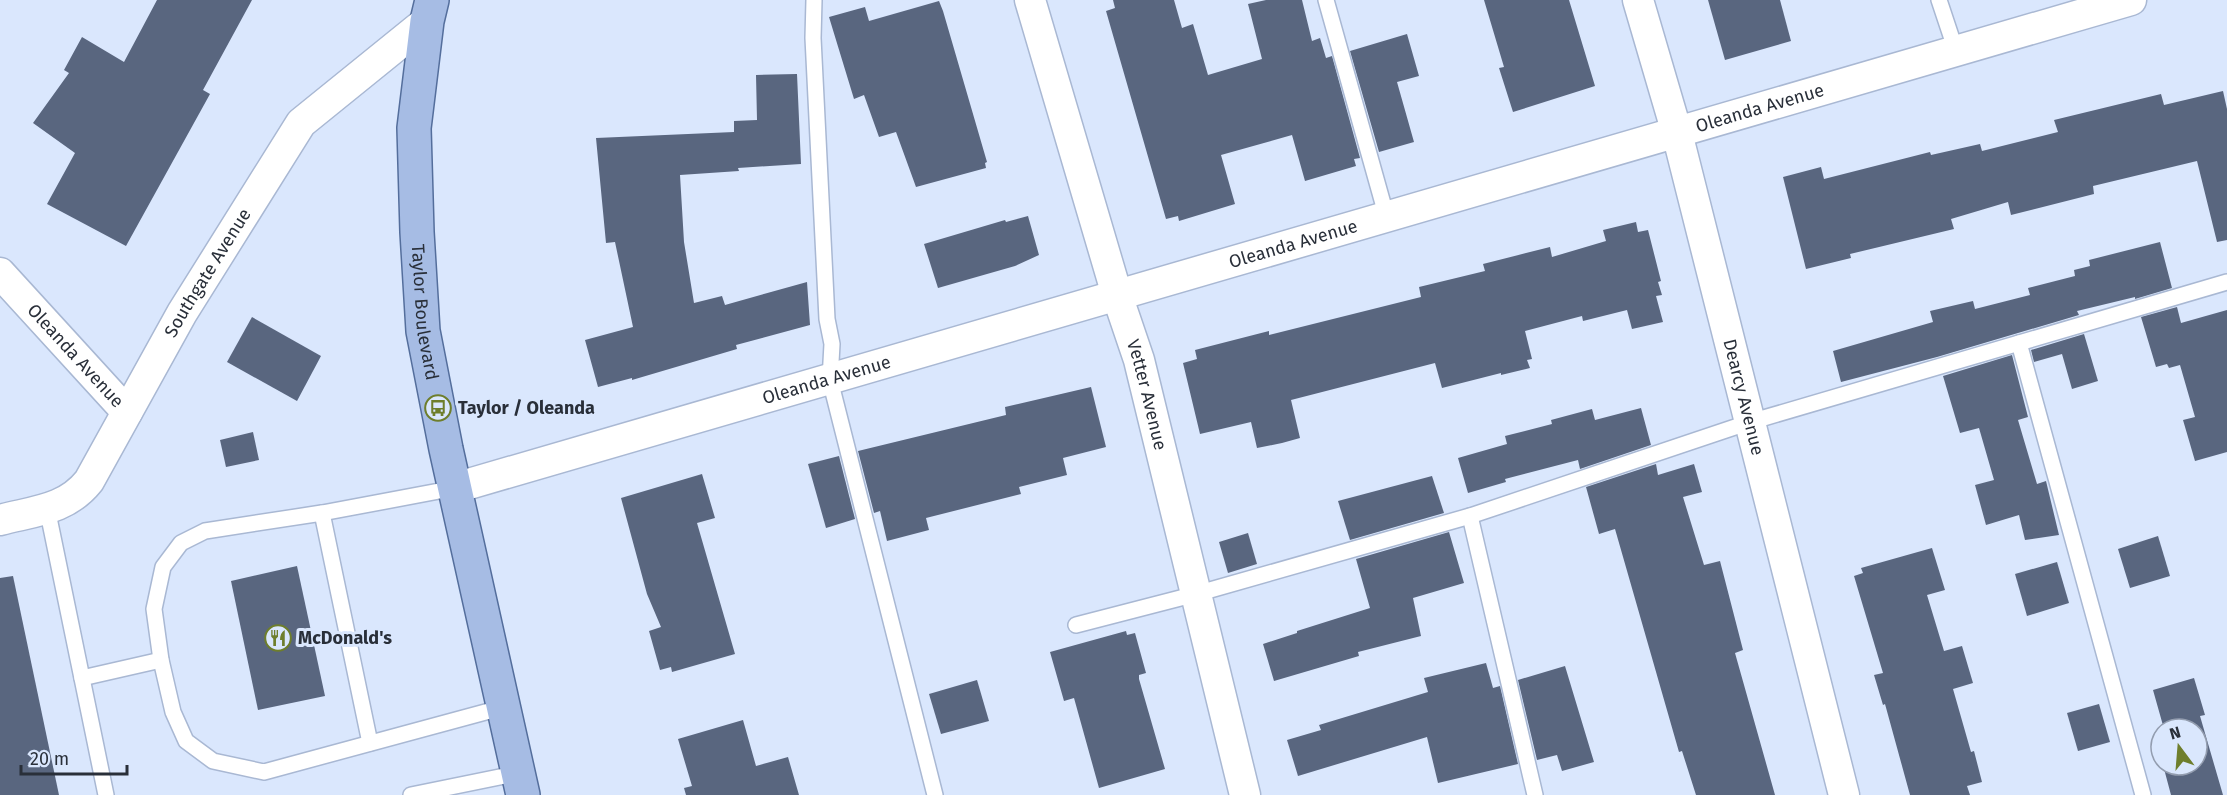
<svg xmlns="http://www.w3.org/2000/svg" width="2227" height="795" viewBox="0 0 2227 795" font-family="'Fira Sans',sans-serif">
	<rect width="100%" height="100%" fill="#dae7fd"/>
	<g fill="#59667f">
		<path d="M157,0H252L203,90L210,94L126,246L47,204L75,153L33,123L69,73L64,70L82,37L124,62Z"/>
		<path d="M1113,0H1174L1182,28L1193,24L1208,75L1262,59L1248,4L1266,0H1302L1312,41L1320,38L1326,58L1332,56L1360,158L1354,159L1356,166L1305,181L1292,135L1221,155L1235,204L1179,221L1178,216L1166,219L1106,11L1115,8Z"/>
		<path d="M1484,0H1569L1595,86L1513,112L1499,68L1504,67Z"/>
		<path d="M1708,0H1780L1791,41L1725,60Z"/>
		<path d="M939,1L943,11L987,162L985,163L986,168L916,187L896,132L879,137L864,95L854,99L829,17L865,7L869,21Z"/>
		<path d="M1407,34L1419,76L1397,82L1414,142L1379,152L1350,51Z"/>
		<path d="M797,74L801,164L738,168L739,171L680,175L684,242L694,303L722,296L725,305L807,282L810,325L736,345L737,349L632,380V378L598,387L585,340L633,327L615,242L606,243L596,138L734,132V121L757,120L756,75Z"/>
		<path d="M2223,91L2227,109V240L2217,242L2197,161L2093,186L2094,194L2011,215L2008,202L1951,219L1954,229L1850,254L1851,258L1806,269L1783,177L1821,167L1824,179L1930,152L1931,155L1980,144L1982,151L2058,132L2054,120L2161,94L2164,105Z"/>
		<path d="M1028,216L1039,255L1015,266L938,288L924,244L1005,220L1006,222Z"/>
		<path d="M1636,222L1638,232L1648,230L1661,281L1658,282L1662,295L1656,296L1663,322L1632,329L1627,310L1583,321L1582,316L1525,331L1532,359L1527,360L1530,368L1501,375V373L1442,388L1435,363L1291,400L1300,438L1282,443L1257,448L1251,422L1200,434L1183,363L1197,359L1195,350L1269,331V335L1421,297L1419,287L1485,271L1483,264L1550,247L1552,257L1606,241L1603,230Z"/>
		<path d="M2160,242L2172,288L2135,299V297L2077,311L2079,315L1937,357L1841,382L1833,351L1933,322L1930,311L1973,301L1975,309L2030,295L2028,288L2075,276L2074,270L2090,266L2089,260Z"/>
		<path d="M2177,307L2181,323L2227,310V452L2195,461L2183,420L2195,417L2180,365L2169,368L2167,364L2156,367L2141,317Z"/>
		<path d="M252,317L321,356L297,401L227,362Z"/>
		<path d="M2084,334L2098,381L2072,389L2062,354L2034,362L2031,350Z"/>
		<path d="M2012,355L2028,417L2018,420L2037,484L2046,481L2059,535L2025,540L2019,515L1986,525L1975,485L1994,480L1979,428L1960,433L1943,376Z"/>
		<path d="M1091,387L1106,447L1063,458L1067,475L1019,487L1021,494L926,518L929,530L887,541L880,511L874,513L858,451L1006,415L1005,407Z"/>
		<path d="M1641,408L1651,445L1580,469L1578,460L1505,479L1506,482L1468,493L1458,458L1507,444L1505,436L1552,424L1551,420L1592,409L1595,420Z"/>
		<path d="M253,432L259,460L226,467L220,440Z"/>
		<path d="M839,456L855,519L826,528L808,464Z"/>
		<path d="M1656,464L1658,475L1694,464L1702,492L1683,497L1704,565L1720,561L1743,650L1735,653L1775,795H1696L1682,751L1679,752L1615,529L1599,534L1586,487Z"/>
		<path d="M702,474L715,518L697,523L735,654L672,672L671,667L660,670L649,631L661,627L647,594L621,498Z"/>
		<path d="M1432,476L1444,513L1350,540L1338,501Z"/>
		<path d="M1449,532L1464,583L1413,598L1421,636L1358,652L1359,656L1274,681L1263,644L1297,633V631L1370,608L1356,559Z"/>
		<path d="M1248,533L1257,564L1228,573L1219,542Z"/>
		<path d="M2158,536L2170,576L2130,588L2118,549Z"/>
		<path d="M1932,548L1945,590L1927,595L1944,651L1962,646L1973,683L1953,689L1971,752L1974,751L1982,782L1967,786L1970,795H1910L1885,704L1883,705L1874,675L1883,673L1854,576L1863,573L1861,568Z"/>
		<path d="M2057,562L2069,603L2027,616L2015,574Z"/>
		<path d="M297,566L325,696L258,710L231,581Z"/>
		<path d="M13,576L59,795H0V578Z"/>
		<path d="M1126,631L1127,635L1135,633L1146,673L1139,675V679L1165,769L1099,788L1074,698L1064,701L1050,652Z"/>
		<path d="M1486,663L1493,688L1500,686L1518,764L1438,783L1427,737L1298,776L1287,740L1321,730L1319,725L1428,692L1424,678Z"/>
		<path d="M1565,666L1594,762L1562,771L1557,755L1537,760L1518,680Z"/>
		<path d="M2194,678L2205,715L2200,716L2223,795H2171L2163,765H2197V729H2164L2153,690Z"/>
		<path d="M977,680L989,721L941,734L929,694Z"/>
		<path d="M2099,704L2110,742L2078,751L2067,713Z"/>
		<path d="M743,720L756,766L788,757L799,795H686L684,788L692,786L678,739Z"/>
	</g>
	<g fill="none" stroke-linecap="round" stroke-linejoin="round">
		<g stroke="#a9b8d3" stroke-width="18">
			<g id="service">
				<path d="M814,0L813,38L827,319L832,344L830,380L935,795"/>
				<path d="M1326,0L1387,218"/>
				<path d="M1939,0L1956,51"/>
				<path d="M2019,343L2143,795"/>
				<path d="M455,488L322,513L205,531L181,543L163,567L154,609L161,660L173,712L186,741L213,761L264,772L504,707"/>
				<path d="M47,508L106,795"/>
				<path d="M322,513L370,743"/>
				<path d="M1470,516L1535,795"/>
				<path d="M1076,625L1196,594L1470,516L1750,422L2227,282"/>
				<path d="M82,678L161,660"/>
				<path d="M411,795L519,773"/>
			</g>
		</g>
		<g stroke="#a9b8d3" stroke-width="33">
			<g id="minor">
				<path id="s1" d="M1030,0L1117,295L1139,360L1245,795"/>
				<path id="s2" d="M1638,0L1677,133L1844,795"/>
				<path id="s3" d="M0,273L127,412"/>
				<path id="s4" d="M455,488L2131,0"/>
				<path id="s5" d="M0,520C34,511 66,510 89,481L182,313L301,123L427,21"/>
			</g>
		</g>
		<g stroke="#546e9c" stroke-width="36">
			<g id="primary">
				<path id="s6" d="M432,0L427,21L414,128L417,232L423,331L446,449L523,795"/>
			</g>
		</g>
		<use href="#service" stroke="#fff" stroke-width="15"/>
		<use href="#minor" stroke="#fff" stroke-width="30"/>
		<use href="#primary" stroke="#a6bce4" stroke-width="33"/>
	</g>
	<defs>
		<g id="bus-ring" transform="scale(1.35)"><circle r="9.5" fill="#dae7fd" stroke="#6e7e2c" stroke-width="1.5"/><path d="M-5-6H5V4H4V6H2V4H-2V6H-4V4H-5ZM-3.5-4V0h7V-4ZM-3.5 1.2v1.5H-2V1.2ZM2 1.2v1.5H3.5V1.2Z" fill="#6e7e2c"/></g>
		<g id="restaurant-ring" transform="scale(1.35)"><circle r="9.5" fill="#dae7fd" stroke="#6e7e2c" stroke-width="1.5"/><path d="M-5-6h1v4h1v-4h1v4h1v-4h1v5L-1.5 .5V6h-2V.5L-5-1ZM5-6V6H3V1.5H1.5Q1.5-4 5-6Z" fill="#6e7e2c"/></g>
	</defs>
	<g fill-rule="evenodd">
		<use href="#bus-ring" x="438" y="408"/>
		<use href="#restaurant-ring" x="278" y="638"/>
	</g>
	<g text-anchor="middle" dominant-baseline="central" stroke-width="6" stroke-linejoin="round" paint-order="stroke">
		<g font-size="18" fill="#292f39" stroke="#dae7fd">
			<text stroke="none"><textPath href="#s4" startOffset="1359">Oleanda Avenue</textPath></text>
			<text stroke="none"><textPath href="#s4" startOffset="873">Oleanda Avenue</textPath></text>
			<text stroke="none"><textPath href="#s5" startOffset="339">Southgate Avenue</textPath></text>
			<text stroke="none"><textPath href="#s6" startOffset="314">Taylor Boulevard</textPath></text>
			<text stroke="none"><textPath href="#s3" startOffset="112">Oleanda Avenue</textPath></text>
			<text stroke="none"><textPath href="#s4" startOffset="387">Oleanda Avenue</textPath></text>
			<text stroke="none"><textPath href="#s1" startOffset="412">Vetter Avenue</textPath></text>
			<text stroke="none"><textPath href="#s2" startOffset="411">Dearcy Avenue</textPath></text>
		</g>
		<g font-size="18" font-weight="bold" fill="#292f39" stroke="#dae7fd" text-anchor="start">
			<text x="458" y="408">Taylor / Oleanda</text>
			<text x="298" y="638">McDonald's</text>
		</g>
	</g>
	<g transform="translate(2179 747) rotate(344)"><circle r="28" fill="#dae7fd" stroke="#939daf" stroke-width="1.5"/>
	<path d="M0-4.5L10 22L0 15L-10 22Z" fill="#6e7e2c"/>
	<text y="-9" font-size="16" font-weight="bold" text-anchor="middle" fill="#292f39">N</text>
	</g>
	<path d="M21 765v9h106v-9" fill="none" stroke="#292f39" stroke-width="3"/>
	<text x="30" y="765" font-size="18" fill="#292f39" stroke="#dae7fd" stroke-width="4.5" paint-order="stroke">20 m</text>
</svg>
